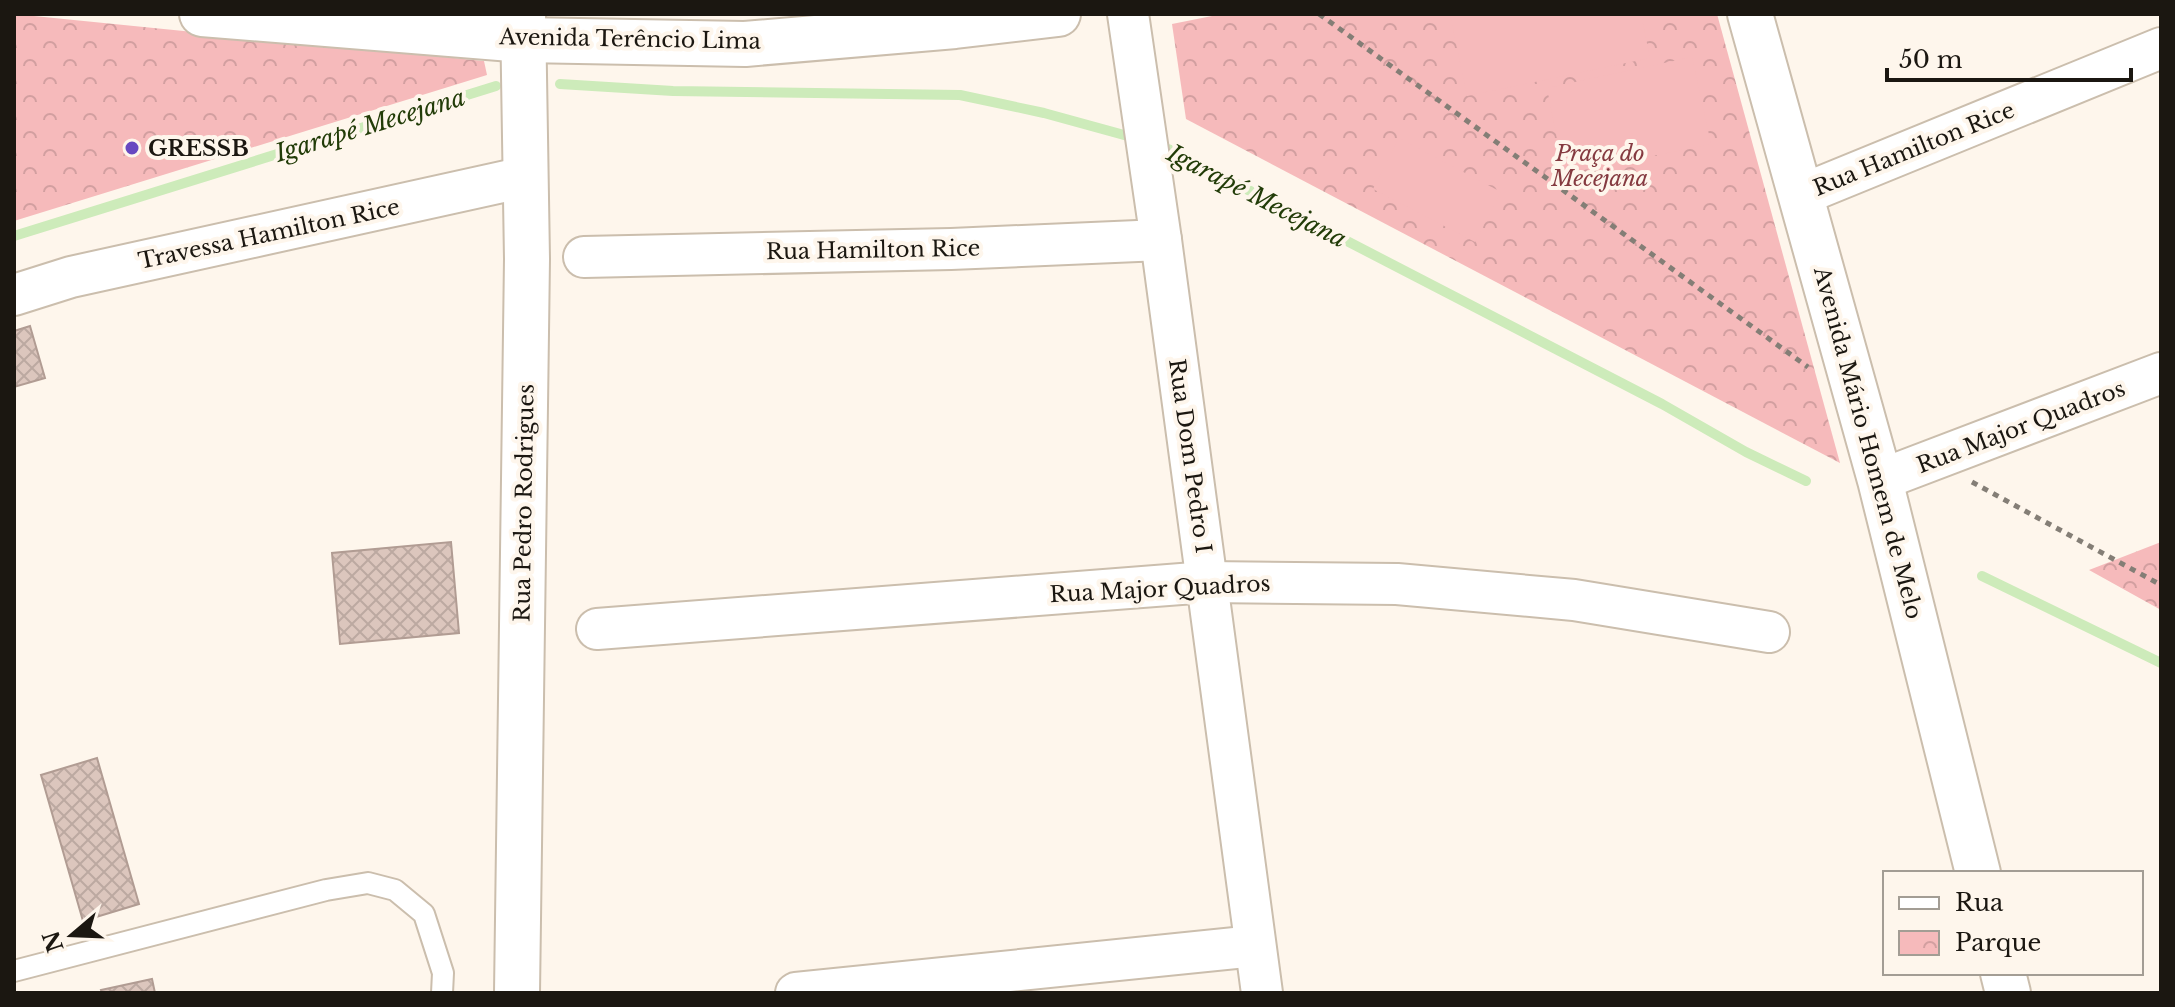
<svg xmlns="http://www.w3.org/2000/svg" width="2175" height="1007" viewBox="0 0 2175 1007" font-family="'Libre Baskerville',serif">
	<defs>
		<pattern id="park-crowns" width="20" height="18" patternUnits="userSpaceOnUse" patternTransform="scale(2)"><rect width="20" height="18" fill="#f6babb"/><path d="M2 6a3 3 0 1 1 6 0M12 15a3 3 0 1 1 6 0" fill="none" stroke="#d29fa0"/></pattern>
		<pattern id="building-cross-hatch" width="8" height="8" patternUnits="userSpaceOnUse" patternTransform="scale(2)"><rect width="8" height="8" fill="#dcc6bd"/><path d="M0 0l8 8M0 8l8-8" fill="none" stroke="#bca9a1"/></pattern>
	</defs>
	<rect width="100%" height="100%" fill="#fef6ec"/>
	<g fill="url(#park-crowns)">
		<path d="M14,14L484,61L487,75L14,221Z"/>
		<path d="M1222,14H1717L1840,463L1186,119L1172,24Z"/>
		<path d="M2161,542V610L2089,570Z"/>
	</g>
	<g fill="#f6babb">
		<path d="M1450,14H1641L1650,58L1467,96Z"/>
		<path d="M1692,57L1711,144L1564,174L1547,88Z"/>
		<path d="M1399,138L1501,192L1475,242L1373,189Z"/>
	</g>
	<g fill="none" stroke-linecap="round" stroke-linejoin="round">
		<g stroke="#cdebba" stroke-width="10">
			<path d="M560,84L673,91L960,95L1044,113L1135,138"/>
			<path d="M1158,146L1171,150L1662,404L1746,452L1806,481"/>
			<path d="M14,236L496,86"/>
			<path d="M1982,576L2161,663"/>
		</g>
	</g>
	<g fill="url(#building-cross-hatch)" stroke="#b19c93" stroke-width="2">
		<path d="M30,326L45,378L14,387V331Z"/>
		<path d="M451,542L459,633L340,644L332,553Z"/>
		<path d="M97,758L139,904L83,921L41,775Z"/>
		<path d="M152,979L155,993H102L101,990Z"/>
	</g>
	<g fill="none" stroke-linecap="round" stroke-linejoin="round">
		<g stroke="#cbbead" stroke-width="24">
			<path id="service" d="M14,971L326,890L368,883L395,890L424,914L443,973L442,993"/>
		</g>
		<g stroke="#cbbead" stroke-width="44">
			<g id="minor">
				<path d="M1128,14L1161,240L1262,993"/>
				<path d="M1801,195L2161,48"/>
				<path d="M584,257L951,249L1161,240"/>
				<path d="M14,295L71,277L525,177"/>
				<path d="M1880,480L2161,373"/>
				<path d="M597,629L1207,582L1397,584L1574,600L1769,632"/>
				<path d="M796,993L1255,946"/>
			</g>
		</g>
		<g stroke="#cbbead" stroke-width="48">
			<g id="secondary">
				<path d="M202,14L523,40L745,44L955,26L1058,14"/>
				<path d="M517,993L527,259L523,14"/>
			</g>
		</g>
		<g stroke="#cbbead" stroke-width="48">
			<g id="primary">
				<path d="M1750,14L1880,480L1978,873"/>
				<path d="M2003,973L2008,993"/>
			</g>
		</g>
		<g stroke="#847e76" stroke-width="5" stroke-dasharray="6 6" stroke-linecap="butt">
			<path d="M1319,14L1808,367"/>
			<path d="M1972,482L2161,585"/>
		</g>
		<use href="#service" stroke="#fff" stroke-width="20"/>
		<use href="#minor" stroke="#fff" stroke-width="40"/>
		<use href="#secondary" stroke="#fff" stroke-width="44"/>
		<use href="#primary" stroke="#fff" stroke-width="44"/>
	</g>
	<circle fill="#6848c1" stroke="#fef6ec" stroke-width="3" cx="132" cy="148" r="8"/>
	<g text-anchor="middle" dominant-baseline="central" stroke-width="8" stroke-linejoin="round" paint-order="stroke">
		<g font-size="22" fill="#1b1711" stroke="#fef6ec">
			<text transform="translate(630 39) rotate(1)">Avenida Terêncio Lima</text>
			<text transform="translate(1914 149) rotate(-22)">Rua Hamilton Rice</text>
			<text transform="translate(269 234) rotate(-12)">Travessa Hamilton Rice</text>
			<text transform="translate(873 250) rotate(-1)">Rua Hamilton Rice</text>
			<text transform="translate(2021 427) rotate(-21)">Rua Major Quadros</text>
			<text transform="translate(1868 443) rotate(75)">Avenida Mário Homem de Melo</text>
			<text transform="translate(1190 456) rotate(82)">Rua Dom Pedro I</text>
			<text transform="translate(524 503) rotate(-89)">Rua Pedro Rodrigues</text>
			<text transform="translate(1160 589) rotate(-3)">Rua Major Quadros</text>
		</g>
		<g font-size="22" font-weight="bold" fill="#1b1711" stroke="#fef6ec" text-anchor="start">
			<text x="148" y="148">GRESSB</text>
		</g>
		<g font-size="22" font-style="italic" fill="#853a40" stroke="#fef6ec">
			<text x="1600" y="153">Praça do<tspan x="1600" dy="25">Mecejana</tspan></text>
		</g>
		<g font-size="24" font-style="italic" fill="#223c08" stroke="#fef6ec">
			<text transform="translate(370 125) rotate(-17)">Igarapé Mecejana</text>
			<text transform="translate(1257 196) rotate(27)">Igarapé Mecejana</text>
		</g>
	</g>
	<rect width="2175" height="1007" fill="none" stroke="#1b1711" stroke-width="32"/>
	<rect x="1883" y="871" width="260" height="104" fill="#fef6ec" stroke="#a39d94" stroke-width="2"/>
	<rect x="1899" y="897" width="40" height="12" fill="#ffffff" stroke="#a39d94" stroke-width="2"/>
	<text x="1955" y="911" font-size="24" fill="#1b1711">Rua</text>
	<rect x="1899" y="931" width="40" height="24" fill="url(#park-crowns)" stroke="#a39d94" stroke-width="2"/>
	<text x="1955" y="951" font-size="24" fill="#1b1711">Parque</text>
	<g transform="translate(72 935) rotate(251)" stroke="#fef6ec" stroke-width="6" paint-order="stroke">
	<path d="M0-6L14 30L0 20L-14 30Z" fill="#1b1711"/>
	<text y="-12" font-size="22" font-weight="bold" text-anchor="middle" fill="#1b1711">N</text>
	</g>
	<path d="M1887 68v12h244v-12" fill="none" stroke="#1b1711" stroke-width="4"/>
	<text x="1899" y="68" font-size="24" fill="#1b1711" stroke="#fef6ec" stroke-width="6" paint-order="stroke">50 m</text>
</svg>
